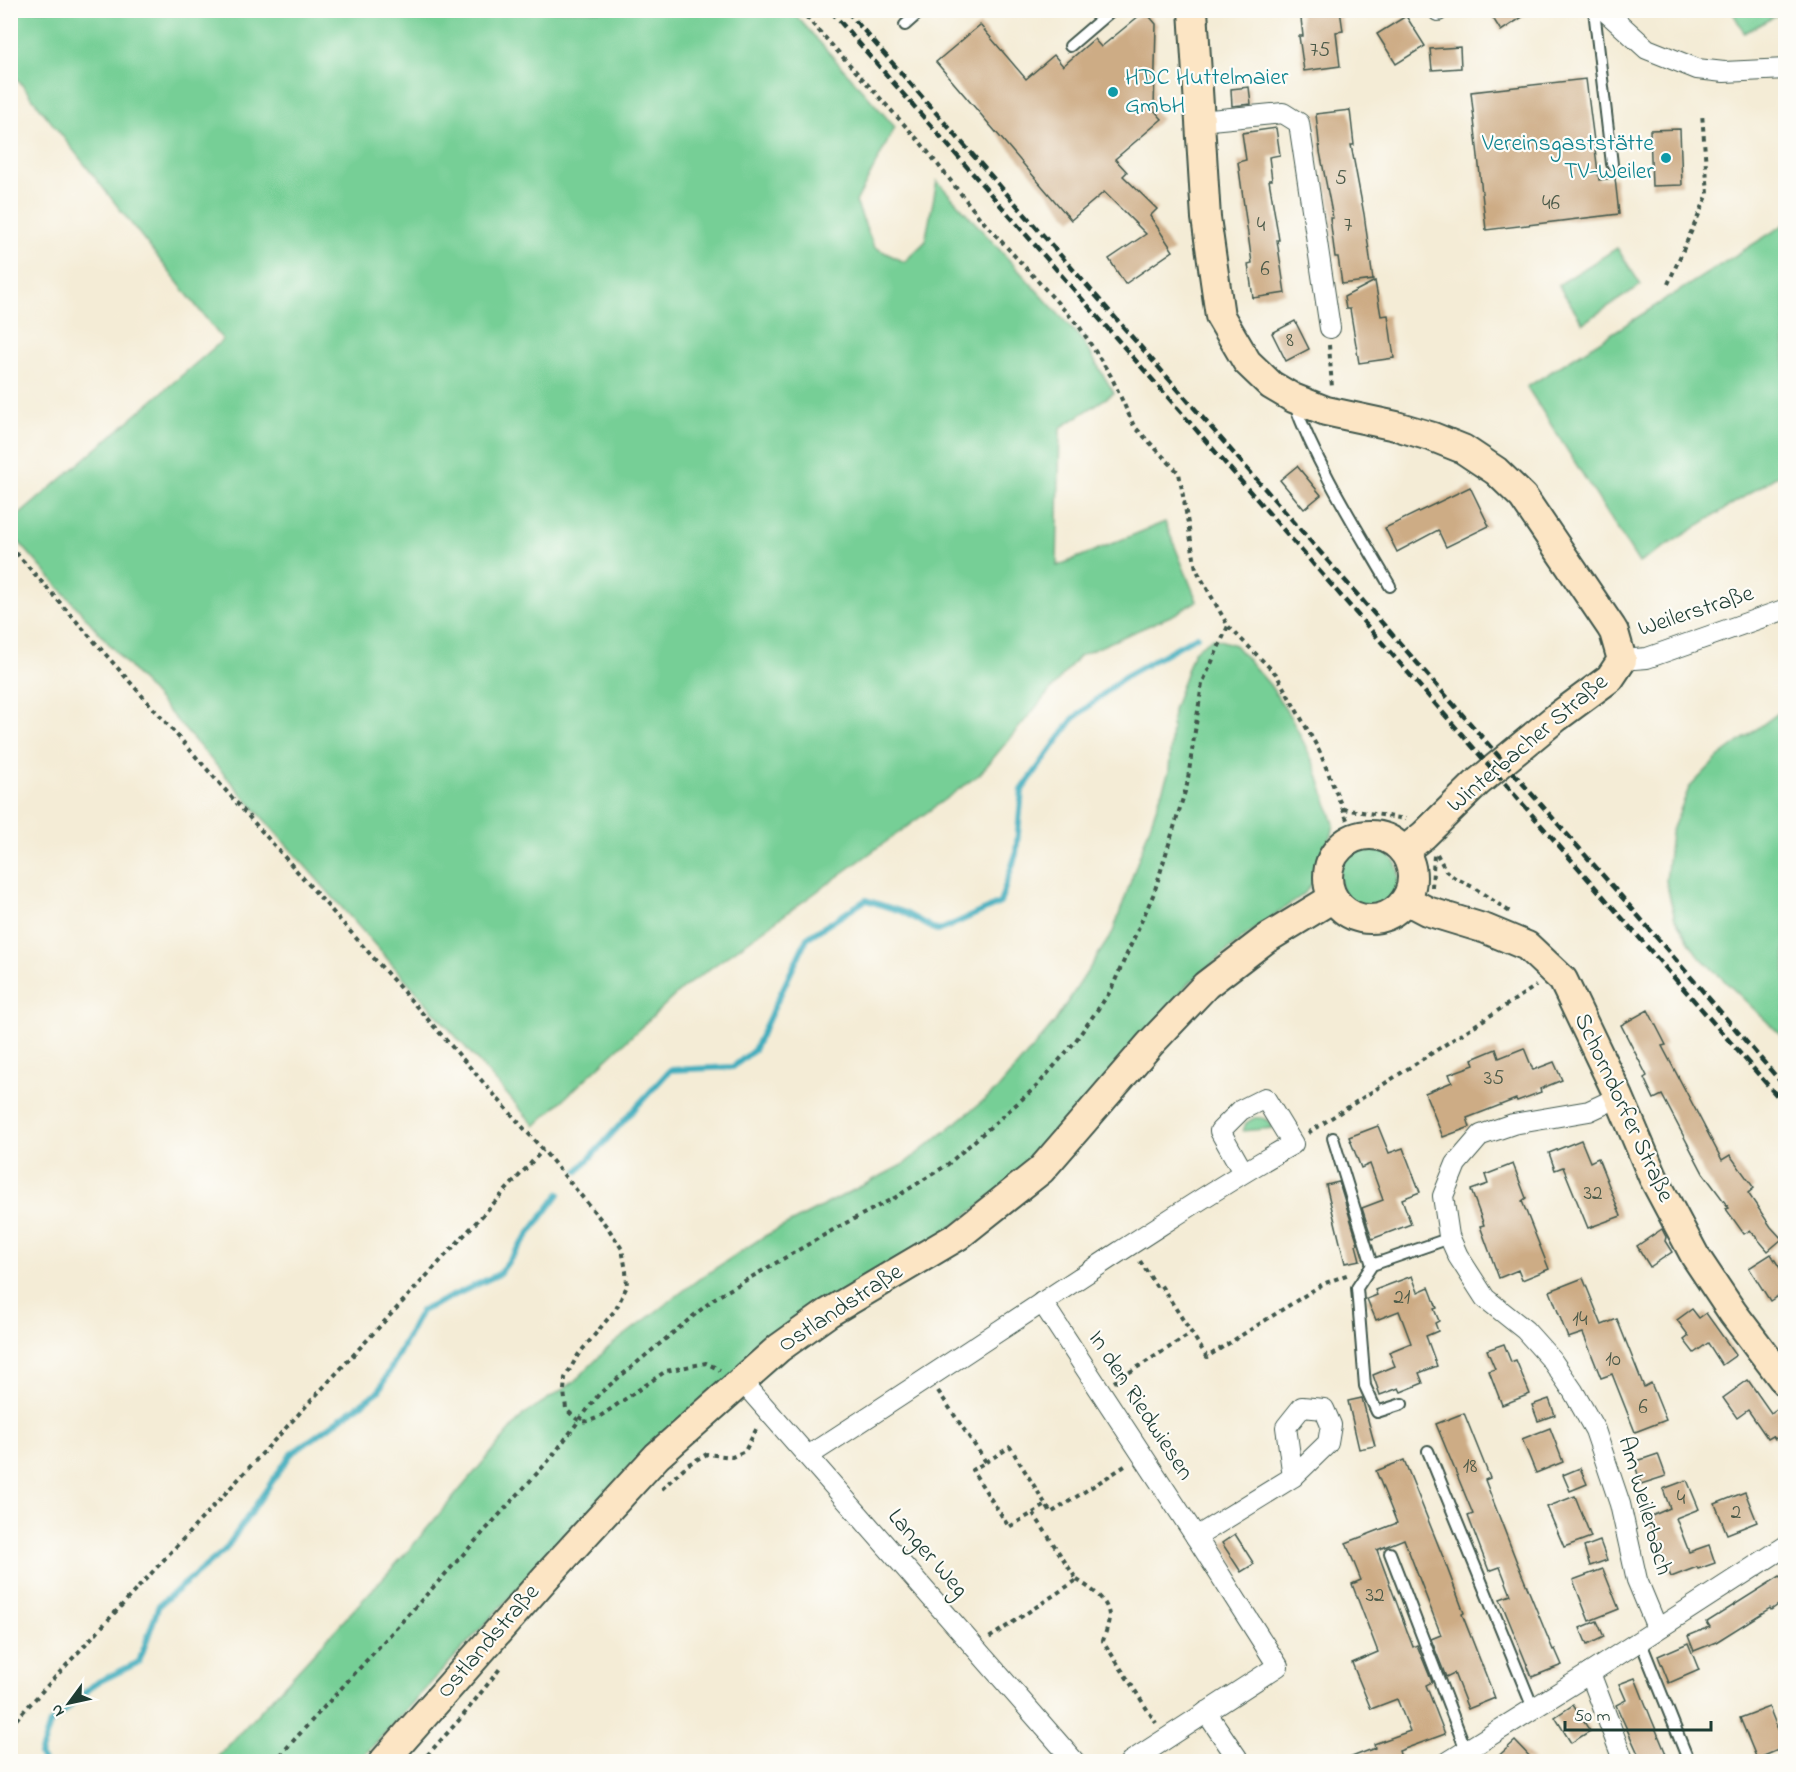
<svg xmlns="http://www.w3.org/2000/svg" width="1796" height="1772" viewBox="0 0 1796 1772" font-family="'Indie Flower',sans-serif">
	<rect width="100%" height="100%" fill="#fdfcf7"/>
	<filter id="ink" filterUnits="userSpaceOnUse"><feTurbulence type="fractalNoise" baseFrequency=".0167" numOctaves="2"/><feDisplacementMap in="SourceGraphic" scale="12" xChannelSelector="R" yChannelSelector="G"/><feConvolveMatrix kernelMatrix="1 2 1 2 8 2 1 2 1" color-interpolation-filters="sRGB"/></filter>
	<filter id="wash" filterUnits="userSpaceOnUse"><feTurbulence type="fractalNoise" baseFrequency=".008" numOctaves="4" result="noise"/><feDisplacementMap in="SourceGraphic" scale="24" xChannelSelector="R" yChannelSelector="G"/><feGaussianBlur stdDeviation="1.35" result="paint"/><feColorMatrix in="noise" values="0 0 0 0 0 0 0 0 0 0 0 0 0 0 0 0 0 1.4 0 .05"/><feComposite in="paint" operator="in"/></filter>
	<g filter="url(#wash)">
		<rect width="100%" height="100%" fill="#f4ecd6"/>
		<g fill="#76cf96" stroke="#4a8665" stroke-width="1.5">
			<path d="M11,10L792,11L895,127L856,202L874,247L904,262L925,242L937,181L1083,341L1114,393L1060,428L1057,566L1165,522L1197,601L1175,614L1079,656L980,774L683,988L535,1126L11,533V522L223,340L11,71Z"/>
			<path d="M1732,11H1785L1744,33Z"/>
			<path d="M1785,224V471L1639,563L1527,387Z"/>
			<path d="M1617,248L1641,285L1583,323L1558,285Z"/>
			<path d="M1213,638L1235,645L1270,685L1293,721L1315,766L1334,824L1332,835L1314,867V878L1311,885L1304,894L1244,937L1186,986L1062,1132L998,1191L588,1512L359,1761L213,1762L408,1551L523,1415L574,1382L609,1347L699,1279L763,1237L904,1164L997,1090L1054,1023L1113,932L1169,771L1173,710L1194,651Z"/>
			<path d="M1785,708V1039L1697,954L1675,919L1666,881L1671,833L1689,788L1719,757Z"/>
			<circle cx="1369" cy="877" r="30"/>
			<path d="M1254,1118C1264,1117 1268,1119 1273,1128L1243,1131L1246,1123Z"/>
		</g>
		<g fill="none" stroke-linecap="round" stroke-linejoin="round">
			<g stroke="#3fadbd" stroke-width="6">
				<path d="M578,1171L670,1070L733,1067L754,1050L807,938L866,900L903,912L938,931L1000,903L1016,854L1022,790L1073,719L1124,677L1197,636"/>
				<path d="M44,1762L40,1755L50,1724L96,1683L139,1662L159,1605L225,1550L291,1454L379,1391L421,1311L499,1274L559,1194"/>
			</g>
		</g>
		<g id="blocks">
			<g fill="#cdac85">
				<path d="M1300,10H1340L1343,31L1336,32L1340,66L1304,71L1299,36H1303Z"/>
				<path d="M1488,10H1533L1501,31Z"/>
				<path d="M1145,11L1156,24L1154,110L1162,119L1115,159L1127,172L1123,176L1157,209L1150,216L1173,251L1125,284L1109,259L1146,234L1104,192L1071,220L936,62L980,25L1026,79L1054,55L1063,66L1094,39L1101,47Z"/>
				<path d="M1406,16L1425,46L1396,64L1377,34Z"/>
				<path d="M1460,47L1461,68L1432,70L1430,49Z"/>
				<path d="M1586,79L1599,180L1615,178L1619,214L1486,230L1471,92Z"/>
				<path d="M1249,87L1251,104L1232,106L1231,89Z"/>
				<path d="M1350,110L1354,145H1351L1364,214L1373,280L1342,284L1338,257H1335L1330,218H1333L1320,152L1316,114Z"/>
				<path d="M1276,128L1280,155L1269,157L1272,180H1269L1279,240H1277L1285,293L1253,298L1248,264L1252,263L1238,162L1246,160L1242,133Z"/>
				<path d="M1680,129L1682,185L1652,186L1650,130Z"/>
				<path d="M1375,281L1381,316L1388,315L1394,358L1359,363L1350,309H1346L1344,297Z"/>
				<path d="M1295,321L1309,349L1286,361L1272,333Z"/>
				<path d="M1297,466L1321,495L1304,509L1280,480Z"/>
				<path d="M1470,487L1489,526L1446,547L1438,530L1397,552L1385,528Z"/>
				<path d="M1648,1010L1666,1045L1662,1046L1722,1160L1730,1155L1754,1188L1748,1193L1771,1227L1782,1239L1768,1251L1750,1230L1744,1234L1726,1209L1729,1208L1703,1173L1662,1095L1654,1099L1644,1078L1647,1076L1621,1025Z"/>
				<path d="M1524,1048L1533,1070L1554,1062L1562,1080L1540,1089L1541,1092L1517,1101L1516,1099L1467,1118L1470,1127L1443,1137L1425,1093L1452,1082L1449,1074L1474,1065L1472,1059L1496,1049L1499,1058Z"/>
				<path d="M1378,1126L1389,1153L1403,1148L1420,1192L1402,1199L1411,1224L1372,1239L1362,1208L1383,1200L1370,1164L1361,1168L1349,1137Z"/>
				<path d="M1581,1140L1590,1162L1598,1158L1621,1216L1588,1228L1563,1167L1555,1170L1549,1153Z"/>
				<path d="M1513,1164L1526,1198L1522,1201L1549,1269L1522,1280L1518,1270L1499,1278L1480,1226L1484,1225L1471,1190L1488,1184L1485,1175Z"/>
				<path d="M1339,1182L1358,1244L1356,1245L1360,1260L1345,1263L1326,1185Z"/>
				<path d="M1662,1229L1666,1237L1665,1241L1672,1252L1650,1267L1637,1246Z"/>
				<path d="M1771,1254L1785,1276V1291L1770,1301L1749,1268Z"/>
				<path d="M1412,1276L1418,1292L1429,1287L1437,1308L1434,1309L1439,1321L1435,1323L1438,1331L1426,1336L1437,1366L1419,1373L1423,1383L1401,1392L1399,1388L1380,1395L1373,1375L1395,1366L1389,1352L1411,1343L1399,1311L1376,1320L1367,1299L1377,1295L1375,1290Z"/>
				<path d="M1583,1278L1602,1325L1617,1319L1644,1387L1651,1383L1666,1420L1635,1432L1612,1374L1601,1378L1583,1333L1568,1338L1550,1291Z"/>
				<path d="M1692,1309L1699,1318L1706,1313L1736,1355L1722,1365L1708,1343L1694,1353L1684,1340L1689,1336L1677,1320Z"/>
				<path d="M1504,1344L1511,1362L1516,1360L1530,1394L1502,1405L1489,1371L1495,1369L1487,1350Z"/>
				<path d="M1748,1380L1771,1413L1785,1403V1431L1775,1439L1773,1436L1768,1439L1748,1410L1737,1418L1723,1398Z"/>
				<path d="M1362,1398L1375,1446L1359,1449L1348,1401Z"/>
				<path d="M1549,1399L1555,1415L1538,1421L1532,1405Z"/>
				<path d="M1464,1413L1490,1478L1485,1480L1516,1560L1553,1650L1555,1649L1562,1665L1532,1677L1500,1599L1511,1595L1500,1567L1489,1571L1468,1516L1473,1514L1436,1424Z"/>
				<path d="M1550,1428L1563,1462L1536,1473L1522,1439Z"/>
				<path d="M1658,1454L1666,1476L1641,1484L1634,1462Z"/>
				<path d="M1404,1460L1443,1557L1464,1613L1462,1614L1495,1698L1468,1709L1454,1673L1446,1677L1431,1639L1441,1635L1404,1539L1377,1550L1413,1647L1417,1645L1432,1682L1426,1685L1445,1734L1399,1751L1402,1761H1344V1760L1375,1748L1374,1744L1410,1731L1397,1699L1371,1709L1352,1663L1378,1652L1352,1584L1361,1580L1346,1543L1397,1523L1376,1471Z"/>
				<path d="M1580,1468L1587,1484L1570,1491L1563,1475Z"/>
				<path d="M1687,1480L1699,1509L1676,1518L1689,1552L1709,1545L1715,1563L1698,1569L1697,1567L1671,1577L1647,1518L1670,1508L1663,1489Z"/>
				<path d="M1745,1492L1757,1522L1727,1534L1715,1504Z"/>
				<path d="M1575,1496L1591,1537L1564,1547L1547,1507Z"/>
				<path d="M1235,1534L1254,1564L1241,1572L1222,1543Z"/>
				<path d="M1600,1541L1607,1560L1590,1566L1584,1547Z"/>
				<path d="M1603,1569L1619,1609L1589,1621L1573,1580Z"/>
				<path d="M1780,1576L1785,1584V1600L1771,1610L1770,1608L1716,1642L1694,1651L1688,1636L1710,1627L1707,1622Z"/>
				<path d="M1597,1621L1604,1637L1587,1645L1580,1628Z"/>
				<path d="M1688,1643L1699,1670L1669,1683L1658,1656Z"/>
				<path d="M1635,1678L1651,1718L1669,1761H1647L1645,1756L1640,1758L1616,1705L1626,1700L1619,1684Z"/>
				<path d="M1573,1705L1590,1731L1571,1743L1555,1717Z"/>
				<path d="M1769,1707L1785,1747L1757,1759L1740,1718Z"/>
				<path d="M1515,1741L1534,1761H1493Z"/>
			</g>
		</g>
	</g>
	<g filter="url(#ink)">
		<use href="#blocks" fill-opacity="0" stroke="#3f574c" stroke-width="1.5"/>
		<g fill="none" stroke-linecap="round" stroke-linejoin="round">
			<g stroke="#3f574c" stroke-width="14">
				<g id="lane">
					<path d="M1594,10L1612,164"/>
					<path d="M905,25L922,10"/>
					<path d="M1070,46L1112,10"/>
					<path d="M1294,403C1318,468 1356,527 1390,586"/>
					<path d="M1333,1138L1372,1265"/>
					<path d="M1402,1404L1377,1412L1365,1386L1357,1288L1372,1265L1450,1238"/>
					<path d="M1428,1451L1533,1708"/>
					<path d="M1390,1553L1466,1750"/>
					<path d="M1640,1640L1689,1762"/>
				</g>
			</g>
			<g stroke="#3f574c" stroke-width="22">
				<g id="street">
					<path d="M1604,10L1647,49L1697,69L1724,72L1786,69"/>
					<path d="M1438,11V10"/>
					<path d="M1200,121L1283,113L1299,123L1330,328"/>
					<path d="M1622,660L1647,658L1786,609"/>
					<path d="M1619,1097L1589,1111L1513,1124L1481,1135L1456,1164L1443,1196L1449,1236L1458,1256L1485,1298L1525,1330L1551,1359L1573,1391L1595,1430L1620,1504L1637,1580L1657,1628"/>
					<path d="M1042,1302L1196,1537L1278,1666L1130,1762"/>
					<path d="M741,1380L1075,1762"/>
					<path d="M808,1456C912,1389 1015,1320 1119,1252C1177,1215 1233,1177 1293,1144L1265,1098L1241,1110L1220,1131L1243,1172"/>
					<path d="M1196,1537L1293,1477L1328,1443L1331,1425L1324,1409L1302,1407L1286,1427L1293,1477"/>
					<path d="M1590,1673L1624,1762"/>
					<path d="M1206,1712L1240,1762"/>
					<path d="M1448,1762L1590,1673L1786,1546"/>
				</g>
			</g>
			<g stroke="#3f574c" stroke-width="32">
				<g id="secondary">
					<path d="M1193,10L1206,218L1220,316L1247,362L1271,385L1293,398L1326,411L1396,426L1433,437L1463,449L1496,471L1523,497L1611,627L1614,632L1622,660L1610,678L1557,717L1477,783L1424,835L1404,851"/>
					<circle cx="1370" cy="877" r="42"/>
					<path d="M1406,900L1427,911L1486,929L1527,946L1563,980L1619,1097L1653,1177L1695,1256L1733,1313L1786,1383"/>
					<path d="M383,1762L546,1577L657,1456L779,1348L828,1313L958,1236L1041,1170L1150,1044L1206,985L1266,939L1333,898"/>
				</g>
			</g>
			<g stroke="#3f574c" stroke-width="4" stroke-dasharray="4.5 4.5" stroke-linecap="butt">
				<path d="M800,10L920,142L980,218L1079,326L1111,376L1134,426L1179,473L1196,569L1228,626L1276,674L1319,750L1354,837"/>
				<path d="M1668,284L1708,194L1702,113"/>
				<path d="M1329,345L1332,388"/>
				<path d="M10,546L543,1150L608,1228L622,1249L626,1271L627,1286L616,1309L578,1355L565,1378L564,1391L566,1409C579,1422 581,1425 599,1417L666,1371L706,1363L720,1370"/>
				<path d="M1343,809L1406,819"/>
				<path d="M1437,854L1446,871L1455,878L1473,887L1510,912"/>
				<path d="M1432,887L1434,855"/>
				<path d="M1308,1133L1536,986"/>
				<path d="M1140,1261L1156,1286L1160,1284L1207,1357L1323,1284L1349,1274"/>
				<path d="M1114,1382L1192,1333"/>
				<path d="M938,1391L986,1462L972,1470L1009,1527L1033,1513L1077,1580L989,1638"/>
				<path d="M986,1462L1010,1447L1051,1513L1128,1464"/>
				<path d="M662,1489L687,1465L707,1454L732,1457L745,1451L758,1426"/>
				<path d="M1033,1513L1046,1505"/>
				<path d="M1077,1580C1090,1588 1108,1599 1109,1616C1109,1624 1105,1634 1103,1641L1156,1723"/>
				<path d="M10,1726L543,1150"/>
				<path d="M274,1762L551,1458L599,1394L715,1298L840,1226L896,1197L947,1165L1037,1086L1074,1043L1110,992L1154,893L1187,785L1202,684L1228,626"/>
				<path d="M421,1762L461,1718L502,1666"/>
			</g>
			<use href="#lane" stroke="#fff" stroke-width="10"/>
			<use href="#street" stroke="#fff" stroke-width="20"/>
			<use href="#secondary" stroke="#fce5c4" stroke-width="28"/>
			<g stroke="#1f3d34" stroke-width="4.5" stroke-dasharray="9 4.5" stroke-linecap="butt">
				<path d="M830,10L1786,1106"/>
				<path d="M846,10L1621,896L1786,1088"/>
			</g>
		</g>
	</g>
	<g fill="#0f9aa8" stroke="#fdfcf7" stroke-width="2">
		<circle cx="1113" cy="92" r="6"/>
		<circle cx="1666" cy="158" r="6"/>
	</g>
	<g text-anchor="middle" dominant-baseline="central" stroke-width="4.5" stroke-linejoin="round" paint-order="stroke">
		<g font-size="21" fill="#4a5948">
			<text x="1320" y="51">75</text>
			<text x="1341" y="179">5</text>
			<text x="1551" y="204">46</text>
			<text x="1261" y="226">4</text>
			<text x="1348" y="226">7</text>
			<text x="1265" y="270">6</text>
			<text x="1290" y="341">8</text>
			<text x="1494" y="1079">35</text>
			<text x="1593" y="1194">32</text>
			<text x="1402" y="1298">21</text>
			<text x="1580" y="1320">14</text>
			<text x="1613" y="1360">10</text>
			<text x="1643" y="1408">6</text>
			<text x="1470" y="1467">18</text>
			<text x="1681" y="1499">4</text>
			<text x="1736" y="1513">2</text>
			<text x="1375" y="1596">32</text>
		</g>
		<g font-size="24" fill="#0d838f" stroke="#fdfcf7" text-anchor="start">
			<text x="1125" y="78">HDC Huttelmaier<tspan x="1125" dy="28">GmbH</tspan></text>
			<text x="1654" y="144" text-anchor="end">Vereinsgaststätte<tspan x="1654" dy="28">TV-Weiler</tspan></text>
		</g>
		<g font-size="24" fill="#1f3d34" stroke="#fdfcf7">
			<text transform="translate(1696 612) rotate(-18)">Weilerstraße</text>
			<text transform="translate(1528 744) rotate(-40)">Winterbacher Straße</text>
			<text transform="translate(1623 1108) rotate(65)">Schorndorfer Straße</text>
			<text transform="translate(841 1309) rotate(-33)">Ostlandstraße</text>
			<text transform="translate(1140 1406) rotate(57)">In den Riedwiesen</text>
			<text transform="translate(1644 1506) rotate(74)">Am Weilerbach</text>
			<text transform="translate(927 1554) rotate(49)">Langer Weg</text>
			<text transform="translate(489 1642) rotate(-49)">Ostlandstraße</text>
		</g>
	</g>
	<rect width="1796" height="1772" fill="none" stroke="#fdfcf7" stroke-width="36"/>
	<g transform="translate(69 1703) rotate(237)" stroke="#fdfcf7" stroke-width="4.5" paint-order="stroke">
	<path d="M0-4.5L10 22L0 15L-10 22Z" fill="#1f3d34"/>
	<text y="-9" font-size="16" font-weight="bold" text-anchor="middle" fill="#1f3d34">N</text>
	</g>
	<path d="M1565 1721v9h146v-9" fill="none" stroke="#1f3d34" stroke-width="3"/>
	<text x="1574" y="1721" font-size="18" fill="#1f3d34" stroke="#fdfcf7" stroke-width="4.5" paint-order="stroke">50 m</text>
</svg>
